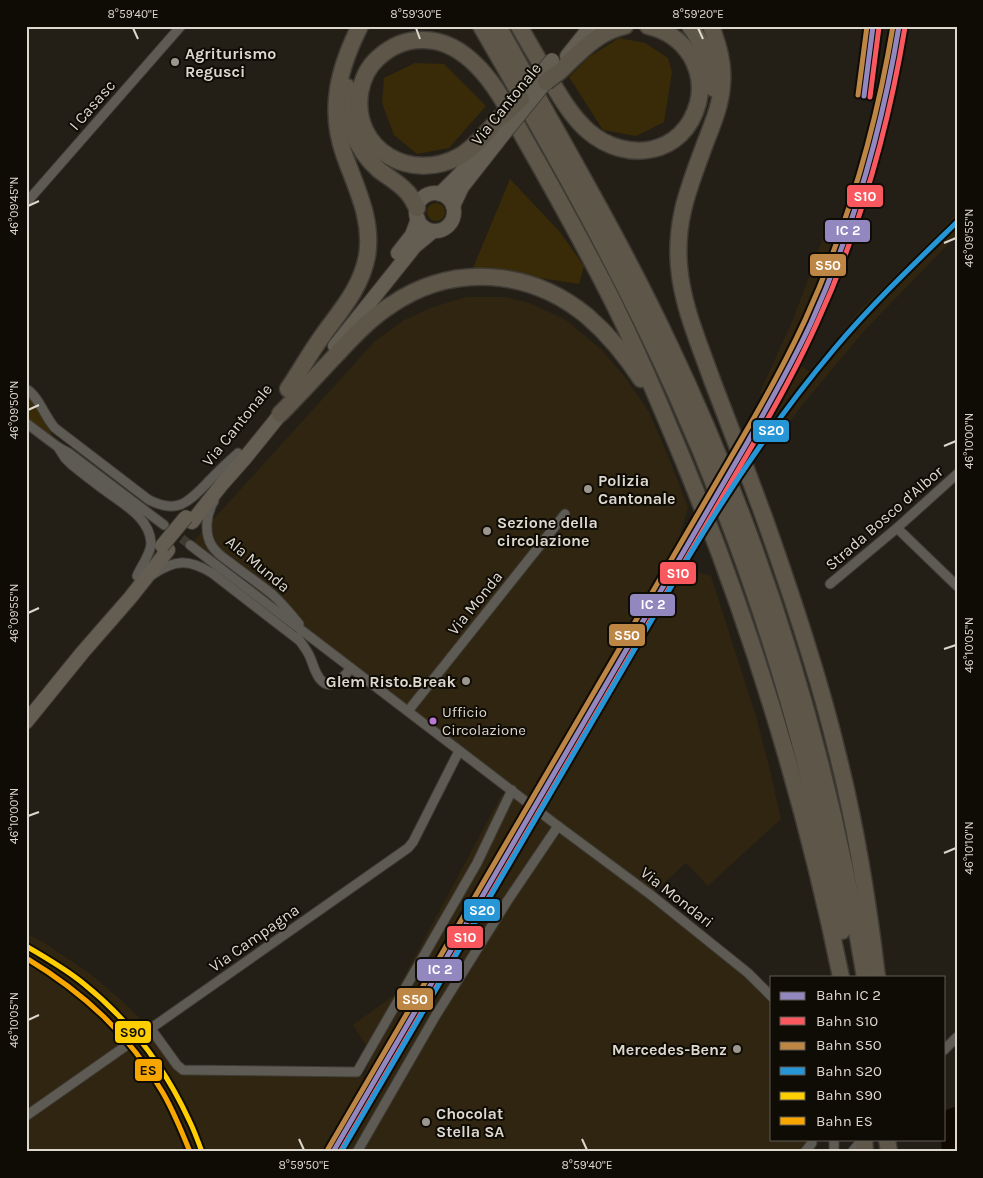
<svg xmlns="http://www.w3.org/2000/svg" width="983" height="1178" viewBox="0 0 983 1178" font-family="Karla,sans-serif">
	<rect width="100%" height="100%" fill="#231f17"/>
	<g fill="#2f2510">
		<path d="M843,211L860,216L845,257L830,294L797,363L809,371L862,308L957,214V235L865,330L804,403L774,442L760,392L791,324L806,285L828,223L839,226Z"/>
		<path d="M466,297H505L530,303L566,320L601,349L626,378L649,412L668,456L688,507L681,533L682,540L693,570L711,576L756,716L770,770L781,819L708,886L686,863L651,895L772,997V1139H826L813,1143L805,1152H26V933L43,942L89,973L119,998L151,1029L180,1067L357,1072L364,1077L372,1055L353,1025L394,995L501,796L511,791L190,545L374,342L404,320L433,307Z"/>
	</g>
	<g fill="#392b07">
		<path d="M619,38L645,43L668,58L672,72L664,122L636,136L603,130L569,77L589,57Z"/>
		<path d="M415,63L444,64L486,106L449,148L417,154L394,135L382,103L384,78Z"/>
		<path d="M510,179L560,232L584,266L579,284L473,268Z"/>
		<circle cx="436" cy="212" r="9"/>
		<path d="M26,395L32,400L52,435V437L26,418Z"/>
	</g>
	<path fill="#100902" d="M957,1106V1152H942L941,1139H944V1111Z"/>
	<g fill="none" stroke-linecap="round" stroke-linejoin="round">
		<path stroke="#3f3b32" stroke-width="9" stroke-dasharray="9 4.5" stroke-linecap="butt" d="M171,530L190,545"/>
		<g stroke="#3e3a34" stroke-width="11">
			<g id="street">
				<path d="M26,203L181,26"/>
				<path d="M26,389C38,395 45,417 55,428L149,500C179,515 189,501 209,481C218,471 228,462 238,453"/>
				<path d="M26,423L58,447L69,453L164,525"/>
				<path d="M58,447L65,458L72,465C82,473 92,481 103,489C121,503 150,517 151,543C151,554 141,566 137,576"/>
				<path d="M214,501C206,514 204,533 212,546C217,554 225,559 232,564C246,575 260,584 273,595C283,604 291,614 299,624"/>
				<path d="M897,528L957,586"/>
				<path d="M190,545L558,826L651,895L748,973L772,997"/>
				<path d="M152,575C175,559 189,559 212,573L300,641"/>
				<path d="M830,584L897,528L957,474"/>
				<path d="M297,637C302,644 307,650 310,657C313,664 315,673 320,679C331,693 344,677 351,668"/>
				<path d="M408,711L565,514"/>
				<path d="M151,1029L177,1065L183,1070L357,1072L477,863L512,790"/>
				<path d="M944,1050L957,1037"/>
				<path d="M26,1116L408,848L413,842L459,751"/>
				<path d="M834,1139V1152"/>
				<path d="M357,1152L436,1015L508,900L558,826"/>
				<path d="M805,1152L812,1143"/>
				<path d="M852,1152L863,1139"/>
			</g>
		</g>
		<g stroke="#3e3a34" stroke-width="16">
			<g id="primary">
				<path d="M567,56L591,26"/>
				<circle cx="435" cy="212" r="19"/>
				<path d="M440,194L459,175L487,140"/>
				<path d="M453,206L462,187L506,131"/>
				<path d="M398,253L412,235L418,219"/>
				<path d="M335,346L415,246L433,231"/>
				<path d="M192,522L222,484L245,458L287,406"/>
				<path d="M26,722L82,653L130,598L168,550"/>
			</g>
		</g>
		<g stroke="#3e3a34" stroke-width="19">
			<g id="highway">
				<path d="M481,26C551,147 620,269 677,396C753,566 809,748 842,931"/>
				<path d="M498,26C556,132 618,235 669,344C764,544 829,758 865,977"/>
				<path d="M519,26C528,42 537,57 546,73C558,93 570,115 588,131C626,164 684,156 698,103C702,87 699,70 691,56C681,40 665,30 648,26"/>
				<path d="M690,26C704,45 711,65 713,88"/>
				<path d="M711,26C718,45 724,64 722,84C721,104 713,123 706,141C690,185 675,218 679,266C682,305 699,343 712,380C730,427 748,473 765,520C792,596 818,673 837,752C856,826 868,901 877,977"/>
				<path d="M559,72C579,53 597,32 625,26"/>
				<path d="M347,87C343,117 356,150 379,170C388,177 399,183 407,192C411,196 414,202 417,208"/>
				<path d="M499,119C487,132 475,147 460,156C412,183 352,151 360,93C362,80 368,67 378,58C390,47 405,40 421,40C444,39 464,52 479,68C498,88 510,113 523,136C551,185 578,234 604,284C634,342 659,402 684,462C752,628 805,801 841,977"/>
				<path d="M288,389C300,371 310,353 323,335C341,310 361,288 367,256C373,219 356,188 344,154C328,108 339,68 360,26"/>
				<path d="M280,414C299,395 317,375 335,356C352,338 369,319 391,305C453,263 530,269 587,316C608,334 626,356 641,379"/>
				<path d="M864,1139L865,1152"/>
				<path d="M887,1139L889,1152"/>
			</g>
		</g>
		<use href="#street" stroke="#5e5a54" stroke-width="9"/>
		<use href="#primary" stroke="#645e52" stroke-width="14"/>
		<use href="#highway" stroke="#5d5649" stroke-width="16"/>
		<g stroke="#3e3a34" stroke-width="16" stroke-linecap="butt">
			<g id="primary-bridge">
				<path d="M523,96L552,60"/>
				<path d="M506,131L553,73"/>
				<path d="M162,546L186,517"/>
			</g>
		</g>
		<g stroke="#3e3a34" stroke-width="19" stroke-linecap="butt">
			<g id="highway-bridge">
				<path d="M546,82L559,72"/>
				<path d="M499,119L521,99"/>
			</g>
		</g>
		<use href="#primary-bridge" stroke="#645e52" stroke-width="14"/>
		<use href="#highway-bridge" stroke="#5d5649" stroke-width="16"/>
		<g stroke="#0f0b05" stroke-width="9">
			<g id="rail-1">
				<path d="M864,96L873,26"/>
				<path d="M333,1152L747,443C769,404 792,364 811,323C854,228 882,129 899,26"/>
			</g>
		</g>
		<g stroke="#0f0b05" stroke-width="9">
			<g id="rail-2">
				<path d="M870,97L879,27"/>
				<path d="M340,1152L752,446C775,407 797,367 816,325C860,230 888,130 905,27"/>
			</g>
		</g>
		<g stroke="#0f0b05" stroke-width="9">
			<g id="rail-3">
				<path d="M858,95L867,26"/>
				<path d="M328,1149L741,440C764,401 786,361 805,320C848,226 876,128 893,26"/>
			</g>
		</g>
		<g stroke="#0f0b05" stroke-width="9">
			<path id="rail-4" d="M341,1152L689,556C733,483 780,413 835,348C873,303 915,263 957,222"/>
		</g>
		<g stroke="#0f0b05" stroke-width="9">
			<path id="rail-5" d="M26,946C46,958 66,969 84,984C129,1020 165,1068 189,1120C194,1130 198,1141 202,1152"/>
		</g>
		<g stroke="#0f0b05" stroke-width="9">
			<path id="rail-6" d="M26,958C84,993 129,1034 163,1093C174,1112 182,1132 190,1152"/>
		</g>
		<use href="#rail-1" stroke="#9387c0" stroke-width="5"/>
		<use href="#rail-2" stroke="#f8585e" stroke-width="5"/>
		<use href="#rail-3" stroke="#be8644" stroke-width="5"/>
		<use href="#rail-4" stroke="#2696d7" stroke-width="5"/>
		<use href="#rail-5" stroke="#ffce00" stroke-width="5"/>
		<use href="#rail-6" stroke="#f7a600" stroke-width="5"/>
	</g>
	<path fill="none" stroke="#ddd8ce" stroke-width="2" d="M133,28L138,39M416,28L420,39M698,28L703,39M28,206L39,201M944,243L956,238M28,410L39,405M944,446L956,441M28,613L39,608M944,649L956,645M28,816L39,812M944,853L956,848M28,1020L39,1015M299,1139L304,1150M582,1139L587,1150"/>
	<g fill="#9c978e" stroke="#0f0b05" stroke-width="2">
		<circle cx="175" cy="62" r="5"/>
		<circle cx="588" cy="489" r="5"/>
		<circle cx="487" cy="531" r="5"/>
		<circle cx="466" cy="681" r="5"/>
		<circle cx="737" cy="1049" r="5"/>
		<circle cx="426" cy="1122" r="5"/>
	</g>
	<circle fill="#ba77d6" stroke="#0f0b05" stroke-width="2" cx="433" cy="721" r="4.5"/>
	<g text-anchor="middle" dominant-baseline="central" stroke-width="4" stroke-linejoin="round" paint-order="stroke">
		<g font-size="15" fill="#ddd8ce" stroke="#0f0b05" text-anchor="start">
			<text x="442" y="712">Ufficio<tspan x="442" dy="18">Circolazione</tspan></text>
		</g>
		<g font-size="16" font-weight="bold" fill="#ddd8ce" stroke="#0f0b05" text-anchor="start">
			<text x="185" y="53">Agriturismo<tspan x="185" dy="18">Regusci</tspan></text>
			<text x="598" y="480">Polizia<tspan x="598" dy="18">Cantonale</tspan></text>
			<text x="497" y="522">Sezione della<tspan x="497" dy="18">circolazione</tspan></text>
			<text x="456" y="681" text-anchor="end">Glem Risto.Break</text>
			<text x="727" y="1049" text-anchor="end">Mercedes-Benz</text>
			<text x="436" y="1113">Chocolat<tspan x="436" dy="18">Stella SA</tspan></text>
		</g>
		<g font-size="16" fill="#ddd8ce" stroke="#0f0b05">
			<text transform="translate(506 104) rotate(-51)">Via Cantonale</text>
			<text transform="translate(92 105) rotate(-49)">I Casasc</text>
			<text transform="translate(237 425) rotate(-51)">Via Cantonale</text>
			<text transform="translate(884 518) rotate(-41)">Strada Bosco d'Albor</text>
			<text transform="translate(258 564) rotate(40)">Ala Munda</text>
			<text transform="translate(475 603) rotate(-51)">Via Monda</text>
			<text transform="translate(677 897) rotate(38)">Via Mondari</text>
			<text transform="translate(254 938) rotate(-35)">Via Campagna</text>
		</g>
	</g>
	<g stroke="#0f0b05" stroke-width="2">
		<rect x="846" y="184" width="38" height="24" rx="5" fill="#f8585e"/>
		<rect x="824" y="219" width="47" height="24" rx="5" fill="#9387c0"/>
		<rect x="809" y="253" width="38" height="24" rx="5" fill="#be8644"/>
		<rect x="752" y="419" width="38" height="24" rx="5" fill="#2696d7"/>
		<rect x="659" y="561" width="38" height="24" rx="5" fill="#f8585e"/>
		<rect x="629" y="593" width="47" height="24" rx="5" fill="#9387c0"/>
		<rect x="608" y="623" width="38" height="24" rx="5" fill="#be8644"/>
		<rect x="463" y="898" width="38" height="24" rx="5" fill="#2696d7"/>
		<rect x="446" y="925" width="38" height="24" rx="5" fill="#f8585e"/>
		<rect x="416" y="958" width="47" height="24" rx="5" fill="#9387c0"/>
		<rect x="396" y="987" width="38" height="24" rx="5" fill="#be8644"/>
		<rect x="114" y="1020" width="38" height="24" rx="5" fill="#ffce00"/>
		<rect x="134" y="1058" width="29" height="24" rx="5" fill="#f7a600"/>
	</g>
	<g font-size="14" text-anchor="middle" font-weight="bold" fill="#fff">
		<text x="865" y="201">S10</text>
		<text x="848" y="235">IC 2</text>
		<text x="828" y="270">S50</text>
		<text x="771" y="435">S20</text>
		<text x="678" y="578">S10</text>
		<text x="653" y="609">IC 2</text>
		<text x="627" y="640">S50</text>
		<text x="482" y="915">S20</text>
		<text x="465" y="942">S10</text>
		<text x="440" y="974">IC 2</text>
		<text x="415" y="1004">S50</text>
	</g>
	<g font-size="14" text-anchor="middle" font-weight="bold" fill="#111">
		<text x="133" y="1037">S90</text>
		<text x="148" y="1075">ES</text>
	</g>
	<rect width="983" height="1178" fill="none" stroke="#0f0b05" stroke-width="55"/>
	<rect x="770" y="976" width="175" height="165" fill="#0f0b05" stroke="#615d55"/>
	<rect x="780" y="992" width="25" height="8" fill="#9387c0" stroke="#615d55"/>
	<text x="816" y="1000" font-size="15" fill="#ddd8ce">Bahn IC 2</text>
	<rect x="780" y="1017" width="25" height="8" fill="#f8585e" stroke="#615d55"/>
	<text x="816" y="1026" font-size="15" fill="#ddd8ce">Bahn S10</text>
	<rect x="780" y="1042" width="25" height="8" fill="#be8644" stroke="#615d55"/>
	<text x="816" y="1050" font-size="15" fill="#ddd8ce">Bahn S50</text>
	<rect x="780" y="1067" width="25" height="8" fill="#2696d7" stroke="#615d55"/>
	<text x="816" y="1076" font-size="15" fill="#ddd8ce">Bahn S20</text>
	<rect x="780" y="1092" width="25" height="8" fill="#ffce00" stroke="#615d55"/>
	<text x="816" y="1100" font-size="15" fill="#ddd8ce">Bahn S90</text>
	<rect x="780" y="1117" width="25" height="8" fill="#f7a600" stroke="#615d55"/>
	<text x="816" y="1126" font-size="15" fill="#ddd8ce">Bahn ES</text>
	<rect x="28" y="28" width="928" height="1122" fill="none" stroke="#ddd8ce" stroke-width="2"/>
	<g font-size="12" text-anchor="middle" fill="#ddd8ce">
		<text x="133" y="18">8°59'40"E</text>
		<text x="416" y="18">8°59'30"E</text>
		<text x="698" y="18">8°59'20"E</text>
		<text transform="translate(14 206) rotate(-90)" y="4">46°09'45"N</text>
		<text transform="translate(969 238) rotate(-90)" y="4">46°09'55"N</text>
		<text transform="translate(14 410) rotate(-90)" y="4">46°09'50"N</text>
		<text transform="translate(969 441) rotate(-90)" y="4">46°10'00"N</text>
		<text transform="translate(14 613) rotate(-90)" y="4">46°09'55"N</text>
		<text transform="translate(969 645) rotate(-90)" y="4">46°10'05"N</text>
		<text transform="translate(14 816) rotate(-90)" y="4">46°10'00"N</text>
		<text transform="translate(969 848) rotate(-90)" y="4">46°10'10"N</text>
		<text transform="translate(14 1020) rotate(-90)" y="4">46°10'05"N</text>
		<text x="304" y="1169">8°59'50"E</text>
		<text x="587" y="1169">8°59'40"E</text>
	</g>
</svg>
